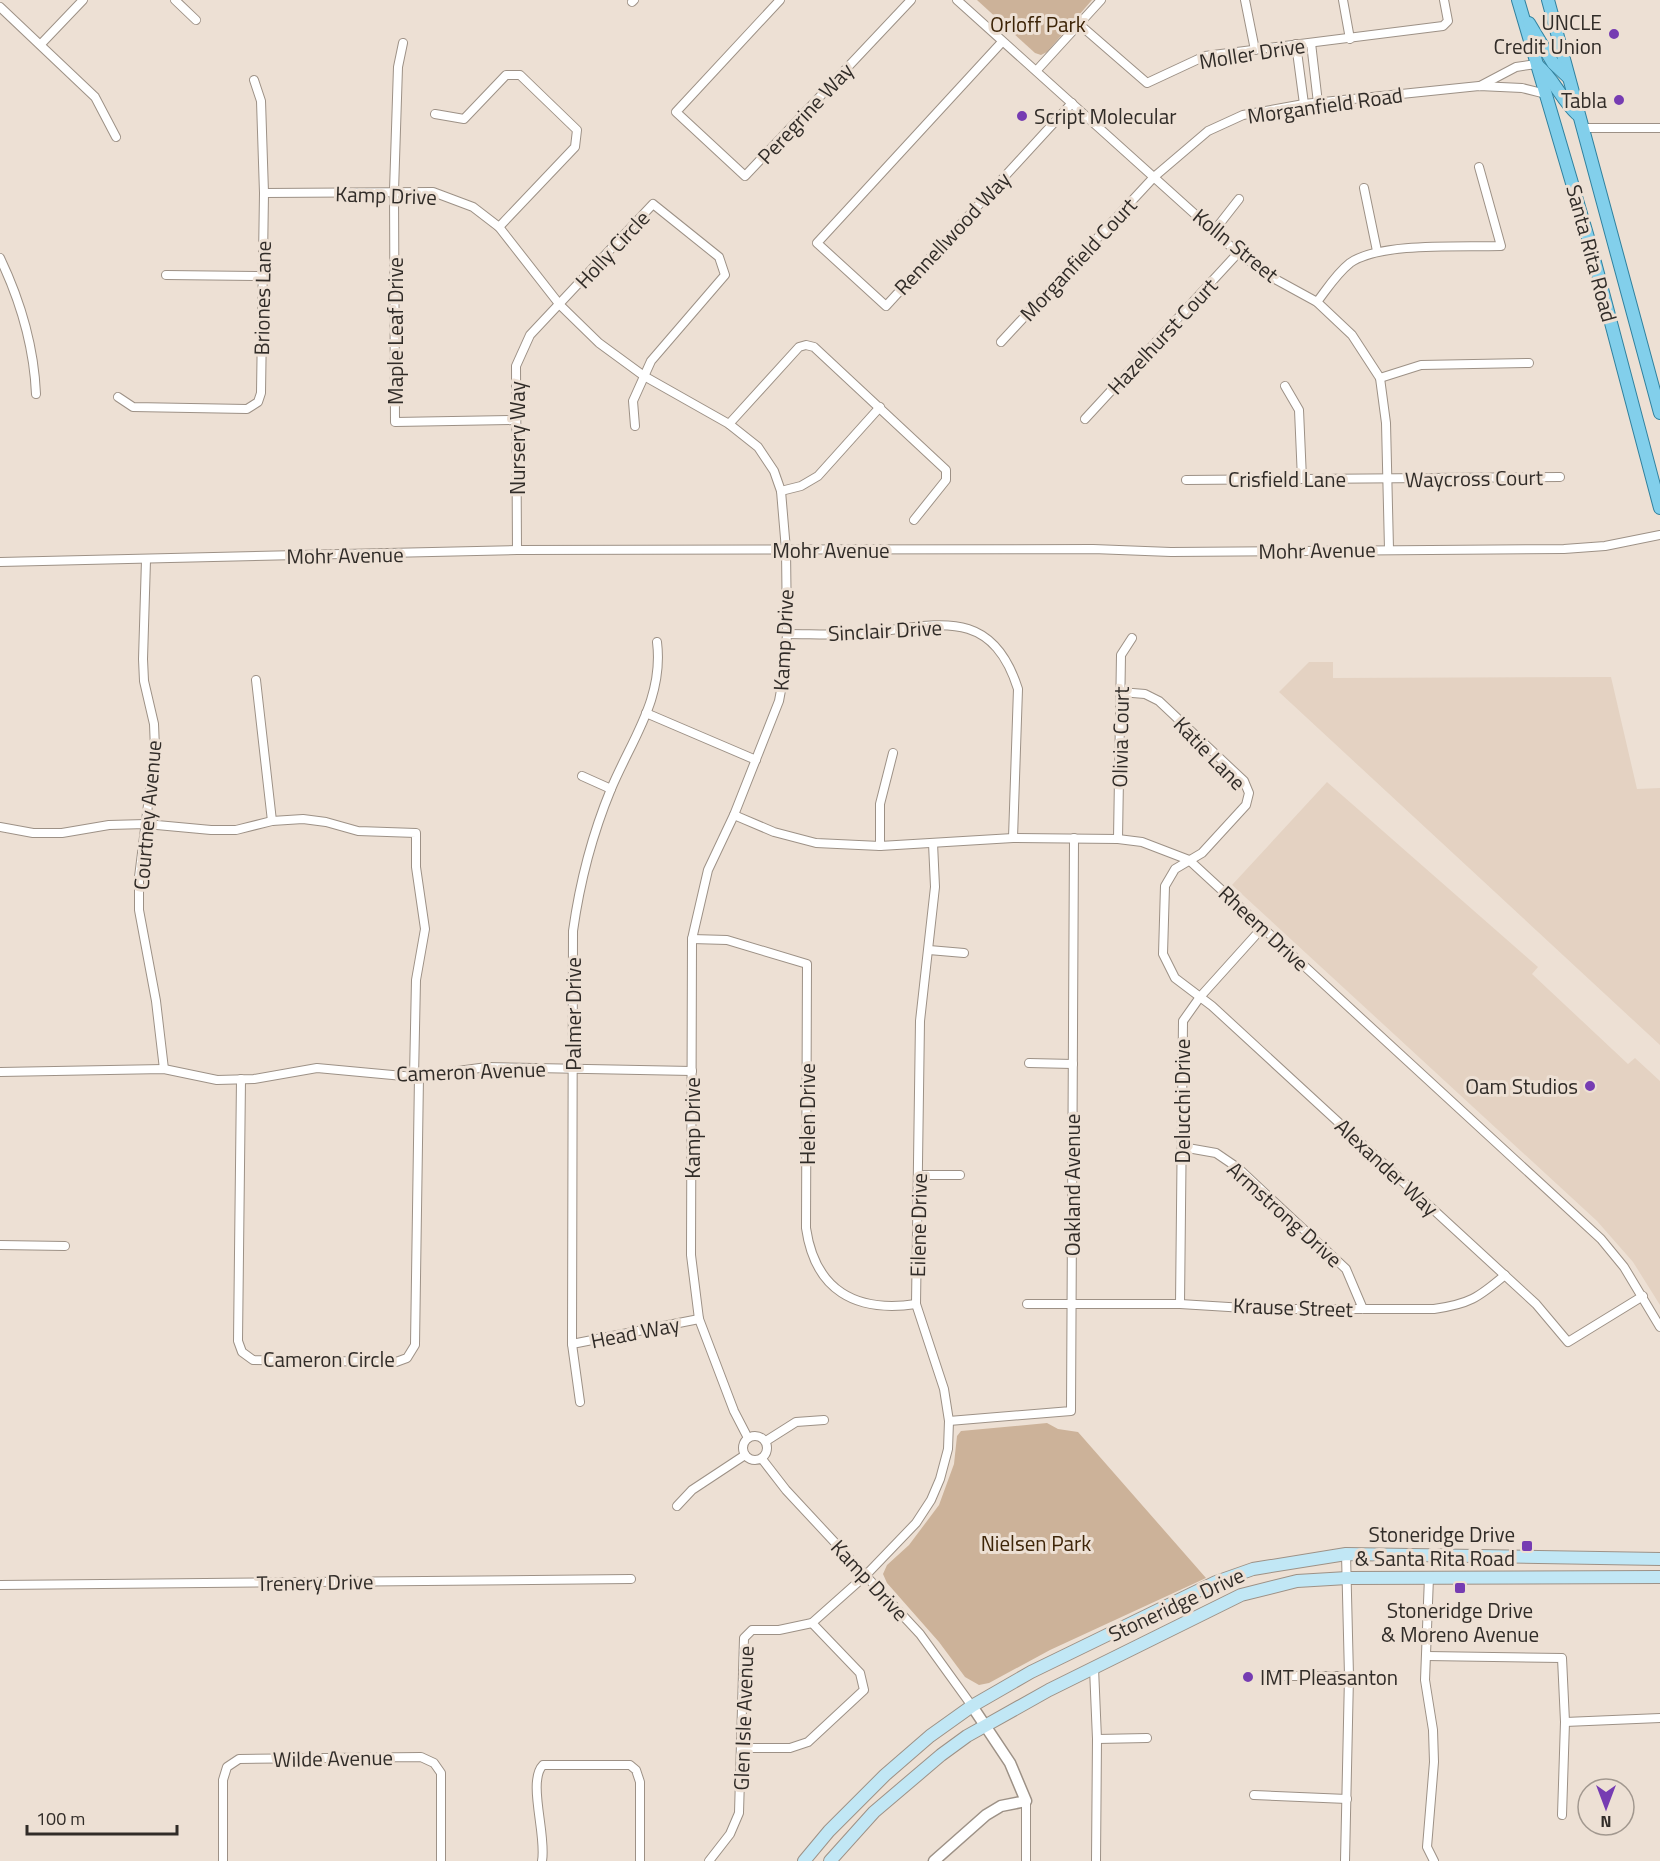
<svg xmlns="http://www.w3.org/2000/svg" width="1660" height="1861" viewBox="0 0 1660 1861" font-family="'Titillium Web',sans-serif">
	<rect width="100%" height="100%" fill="#ede0d4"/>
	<g fill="#e4d2c2">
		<path d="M1309,662H1333V678L1611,677L1637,789L1660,788V1045L1279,692Z"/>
		<path d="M1327,782L1538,967L1532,974L1628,1064L1635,1058L1660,1081V1305L1633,1262L1597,1221L1232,885Z"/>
	</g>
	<g fill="#ccb299">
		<path d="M977,0H1092L1047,52L1041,55L1035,53Z"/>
		<path d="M1047,1423L1058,1429L1078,1432L1206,1578L1050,1650L989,1683L979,1685L965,1677L939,1642L887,1583L883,1574L887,1565L909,1545L939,1505L954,1464L957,1436L961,1431Z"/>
	</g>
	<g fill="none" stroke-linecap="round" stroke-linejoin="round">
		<g stroke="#9d9186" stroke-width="10">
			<g id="minor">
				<path d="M175,0L196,20"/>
				<path d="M780,0L676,112L745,176L911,0"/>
				<path d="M957,0L1238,253L1275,279L1317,302L1352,335L1380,378L1386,423L1389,549"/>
				<path d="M1245,0L1255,50"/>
				<path d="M1343,0L1350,39"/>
				<path d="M632,2L634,0"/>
				<path d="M0,7L95,97L116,137"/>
				<path d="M1079,24L1147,83L1205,56L1443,26L1448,21L1444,0"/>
				<path d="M1002,42L817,243L886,306L1072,103"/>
				<path d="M403,43L398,67L394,191L395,422L516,420"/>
				<path d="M1311,43L1318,103"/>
				<path d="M41,44L83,0"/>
				<path d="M1296,44L1304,104"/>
				<path d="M1037,70L1101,0"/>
				<path d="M1480,86L1516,67L1536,64"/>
				<path d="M435,114L464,119L506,75H520L577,130L575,147L499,227"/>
				<path d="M1583,128H1660"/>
				<path d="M1364,188L1377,251"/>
				<path d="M264,193L433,192L473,207L499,227L560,305L599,343L644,376L729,424L758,447L774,471L781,491L786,550L787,634L784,674L779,701L734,815L708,870L692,939L691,1255L699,1319L734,1411L748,1438"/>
				<path d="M1214,231L1239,199"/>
				<path d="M0,258C20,300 34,348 36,394"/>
				<path d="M166,275L262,276"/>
				<path d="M1317,302C1327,289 1336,274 1350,263C1379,242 1463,247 1501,246L1479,167"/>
				<path d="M1001,342L1154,177L1208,131L1243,115L1304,104L1479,86L1522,88L1546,94"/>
				<path d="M1380,378L1421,365L1529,363"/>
				<path d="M1285,386L1299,410L1302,479"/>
				<path d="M118,397L133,407L247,409L258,402L261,393L264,193L261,101L254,80"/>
				<path d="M1085,419L1238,253"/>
				<path d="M729,424L799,347L806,345L814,347L946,470V480L914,520"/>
				<path d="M1186,480L1560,477"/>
				<path d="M781,491L801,486L818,476L880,407"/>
				<path d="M517,550L516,366L530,335L653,204L719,257L725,275L651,361L633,401L635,426"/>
				<path d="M146,560L143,659L144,681L154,724L155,749L139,877V910L156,1001L164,1069"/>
				<path d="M0,562L517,550L1093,549L1171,552L1564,549L1605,546L1660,535"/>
				<path d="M787,634C813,634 840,636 866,633C935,626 991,604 1018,689L1013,838"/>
				<path d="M256,680L272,821"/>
				<path d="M1120,692L1145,694L1159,701L1244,781L1249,793L1246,805L1202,853L1175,869L1165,886L1163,954L1175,978L1212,1006L1536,1304L1568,1342L1643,1296"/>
				<path d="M646,713L756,760"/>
				<path d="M582,776L611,789"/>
				<path d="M734,815L774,832L816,843L880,846L1013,838L1118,839L1142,842L1189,860L1601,1239L1624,1267L1660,1327"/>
				<path d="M0,827L33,833H62L109,825L146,824L211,830H236L272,821L303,819L326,822L358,831L416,833V867L425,929L416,980L414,1077"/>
				<path d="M1118,839L1121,655L1132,638"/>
				<path d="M880,846V804L893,753"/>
				<path d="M692,939L727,940L807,964L806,1228C815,1290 855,1313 916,1304"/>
				<path d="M929,950L964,953"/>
				<path d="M1029,1063L1073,1064"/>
				<path d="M0,1072L164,1069L217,1080L254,1079L317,1068L414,1077L487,1067L692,1071"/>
				<path d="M241,1079L238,1341L242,1352L253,1360L396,1362L407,1358L415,1345L419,1076"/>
				<path d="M1182,1147L1216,1153L1238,1168L1346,1269L1363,1309"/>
				<path d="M918,1175H960"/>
				<path d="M0,1245L65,1246"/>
				<path d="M1027,1304H1180L1261,1309H1434C1469,1304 1478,1298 1505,1275"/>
				<path d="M1180,1304L1183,1021L1200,997L1263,927"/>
				<path d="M572,1344L699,1319"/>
				<path d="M580,1402L572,1344L573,931C580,881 592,835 611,789C632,739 664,698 657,642"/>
				<path d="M949,1421L1071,1411L1074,838"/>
				<circle cx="755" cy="1448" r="12"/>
				<path d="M766,1441L796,1422L824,1420"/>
				<path d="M762,1459L786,1490L920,1634L972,1706"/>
				<path d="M677,1506L692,1490L745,1455"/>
				<path d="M1429,1577L1425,1680L1433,1730L1434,1762L1427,1847L1434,1861"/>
				<path d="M0,1585L631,1579"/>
				<path d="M1427,1656L1562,1658L1565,1722L1562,1815"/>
				<path d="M1094,1668L1097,1739L1096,1861"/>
				<path d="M1266,1676H1349"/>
				<path d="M1565,1722L1660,1718"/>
				<path d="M1097,1739L1147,1738"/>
				<path d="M743,1748H790L808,1742L864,1690L860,1673L812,1623"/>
				<path d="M1254,1795L1347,1799"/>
				<path d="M223,1861V1780L227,1767L239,1759L421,1757L434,1763L441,1773V1861"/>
				<path d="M542,1861C547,1836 527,1781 543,1765H630L636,1770L640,1782V1861"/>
				<path d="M709,1861L730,1834L739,1813L744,1638L752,1630H779L812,1623L866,1575L916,1523L931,1500L940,1479L948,1449L949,1421L944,1389L916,1304L920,1021L935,887L933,843"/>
				<path d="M1026,1861V1801"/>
				<path d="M1345,1861L1349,1676L1346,1554"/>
			</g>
		</g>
		<g stroke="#9d9186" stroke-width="13">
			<path id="tertiary" d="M934,1861L986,1815L1001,1806L1026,1801L1010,1763L972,1706"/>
		</g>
		<g stroke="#9d9186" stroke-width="14">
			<g id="secondary">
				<path d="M804,1861L829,1831L885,1775L930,1736L972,1706L1031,1672L1216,1582L1253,1569L1346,1554L1660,1559"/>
				<path d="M830,1861L874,1812L941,1755L967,1736L1049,1690L1241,1595L1297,1581L1347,1578L1660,1577"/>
			</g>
		</g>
		<g stroke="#30819e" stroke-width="14">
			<g id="primary">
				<path d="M1518,0L1592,251L1660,508"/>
				<path d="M1548,0L1660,413"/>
				<path d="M1529,23L1553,63L1568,77"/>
				<path d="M1537,65C1554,79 1561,99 1577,114"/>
			</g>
		</g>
		<use href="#minor" stroke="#fff" stroke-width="8"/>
		<use href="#tertiary" stroke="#fff" stroke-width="10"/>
		<use href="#secondary" stroke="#c1e7f5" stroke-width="12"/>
		<use href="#primary" stroke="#82cfeb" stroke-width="12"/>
	</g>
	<g fill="#763cb2" stroke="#ede0d4" stroke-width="2">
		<circle cx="1614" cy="34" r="6"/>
		<circle cx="1619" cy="100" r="6"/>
		<circle cx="1022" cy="116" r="6"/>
		<circle cx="1590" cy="1086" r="6"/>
		<rect x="1521" y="1540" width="12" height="12" rx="3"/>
		<rect x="1454" y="1582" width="12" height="12" rx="3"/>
		<circle cx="1248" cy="1677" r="6"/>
	</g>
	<g text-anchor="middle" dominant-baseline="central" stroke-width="6" stroke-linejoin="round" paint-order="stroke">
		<g font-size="21" fill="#312c28" stroke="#ede0d4" text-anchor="end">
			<text x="1602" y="22">UNCLE<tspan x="1602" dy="24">Credit Union</tspan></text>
			<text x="1607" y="100">Tabla</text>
			<text x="1034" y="116" text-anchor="start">Script Molecular</text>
			<text x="1578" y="1086">Oam Studios</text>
			<text x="1515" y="1534">Stoneridge Drive<tspan x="1515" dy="24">&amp; Santa Rita Road</tspan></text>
			<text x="1460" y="1610" text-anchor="middle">Stoneridge Drive<tspan x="1460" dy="24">&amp; Moreno Avenue</tspan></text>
			<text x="1260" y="1677" text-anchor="start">IMT Pleasanton</text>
		</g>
		<g font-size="21" fill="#3d2407" stroke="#ede0d4">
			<text x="1038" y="24">Orloff Park</text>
			<text x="1036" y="1543">Nielsen Park</text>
		</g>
		<g font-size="21" fill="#312c28" stroke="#ede0d4">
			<text transform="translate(1252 53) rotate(-9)">Moller Drive</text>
			<text transform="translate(1325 105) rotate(-8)">Morganfield Road</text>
			<text transform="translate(805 113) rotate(-47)">Peregrine Way</text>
			<text transform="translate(386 195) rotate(2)">Kamp Drive</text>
			<text transform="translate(952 233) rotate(-47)">Rennellwood Way</text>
			<text transform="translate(1236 245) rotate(39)">Kolln Street</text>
			<text transform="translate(612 249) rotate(-47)">Holly Circle</text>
			<text transform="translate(1592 253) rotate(75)">Santa Rita Road</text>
			<text transform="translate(1078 259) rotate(-47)">Morganfield Court</text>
			<text transform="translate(262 298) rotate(-89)">Briones Lane</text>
			<text transform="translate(395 331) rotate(-90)">Maple Leaf Drive</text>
			<text transform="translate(1162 336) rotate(-47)">Hazelhurst Court</text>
			<text transform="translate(517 438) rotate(-90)">Nursery Way</text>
			<text transform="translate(1474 478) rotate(-1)">Waycross Court</text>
			<text x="1287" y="479">Crisfield Lane</text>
			<text x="831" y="550">Mohr Avenue</text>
			<text transform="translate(1317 550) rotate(-1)">Mohr Avenue</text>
			<text transform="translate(345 555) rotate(-1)">Mohr Avenue</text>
			<text transform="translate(885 630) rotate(-3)">Sinclair Drive</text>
			<text transform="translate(783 640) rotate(-87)">Kamp Drive</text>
			<text transform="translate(1120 737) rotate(-89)">Olivia Court</text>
			<text transform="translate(1210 753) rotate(46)">Katie Lane</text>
			<text transform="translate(147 815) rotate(-85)">Courtney Avenue</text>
			<text transform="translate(1264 928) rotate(43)">Rheem Drive</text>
			<text transform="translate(573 1014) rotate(-90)">Palmer Drive</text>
			<text transform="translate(471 1071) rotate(-2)">Cameron Avenue</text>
			<text transform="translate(1182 1101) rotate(-90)">Delucchi Drive</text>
			<text transform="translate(807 1114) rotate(-90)">Helen Drive</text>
			<text transform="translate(692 1128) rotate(-90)">Kamp Drive</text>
			<text transform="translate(1387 1167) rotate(43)">Alexander Way</text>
			<text transform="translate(1072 1185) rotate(-90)">Oakland Avenue</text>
			<text transform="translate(1285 1214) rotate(42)">Armstrong Drive</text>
			<text transform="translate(918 1225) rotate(-89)">Eilene Drive</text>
			<text transform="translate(1293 1307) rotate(2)">Krause Street</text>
			<text transform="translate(635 1332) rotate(-11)">Head Way</text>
			<text x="329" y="1359">Cameron Circle</text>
			<text transform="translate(870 1580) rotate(47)">Kamp Drive</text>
			<text transform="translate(315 1582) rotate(-1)">Trenery Drive</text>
			<text transform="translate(1176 1604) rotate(-25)">Stoneridge Drive</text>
			<text transform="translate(743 1718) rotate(-88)">Glen Isle Avenue</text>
			<text transform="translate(333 1758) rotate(-1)">Wilde Avenue</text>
		</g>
	</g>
	<g transform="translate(1606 1807) rotate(180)"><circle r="28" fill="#ede0d4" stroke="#a2988f" stroke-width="1.5"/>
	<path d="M0-4.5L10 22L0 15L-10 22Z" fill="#763cb2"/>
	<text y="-9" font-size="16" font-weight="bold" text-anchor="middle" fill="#312c28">N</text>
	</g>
	<path d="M27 1825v9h150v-9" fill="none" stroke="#312c28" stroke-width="3"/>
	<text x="36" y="1825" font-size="18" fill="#312c28" stroke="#ede0d4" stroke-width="4.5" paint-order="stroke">100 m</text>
</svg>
